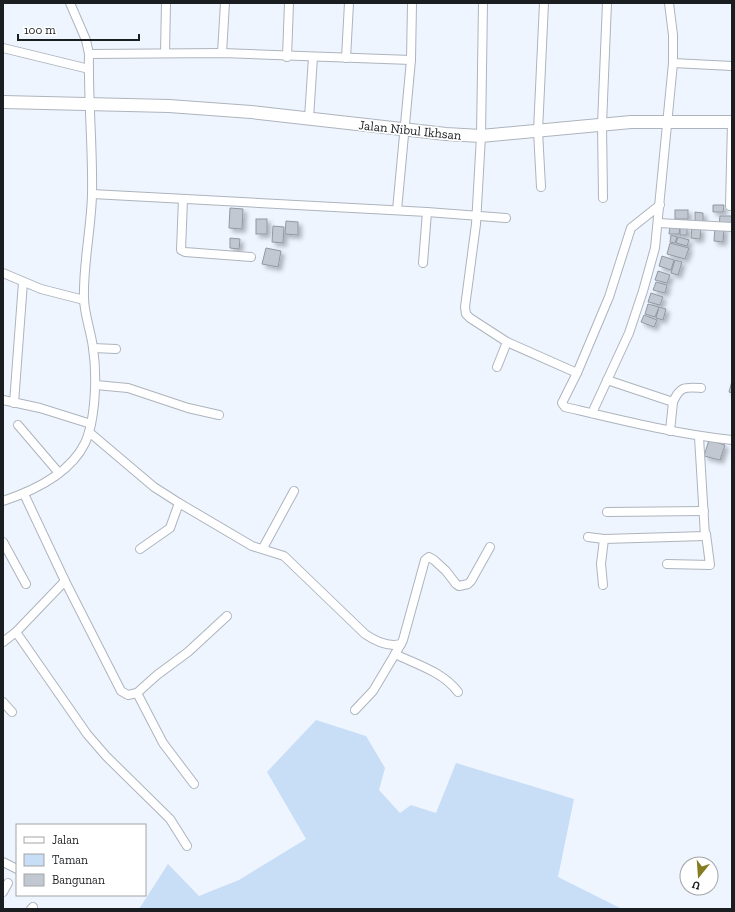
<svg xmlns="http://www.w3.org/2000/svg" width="735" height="912" viewBox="0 0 735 912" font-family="'Zilla Slab',serif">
	<defs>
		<filter id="shadow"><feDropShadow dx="3.5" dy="3.5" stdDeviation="2" flood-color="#0004"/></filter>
	</defs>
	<rect width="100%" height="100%" fill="#eef5ff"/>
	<path fill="#c8ddf6" d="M316,720L366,736L385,768L379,790L400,813L411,805L436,813L456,763L574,799L558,877L622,909H139L168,864L199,896L239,880L306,839L267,772Z"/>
	<g fill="#c1c8d1" stroke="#9198a1" filter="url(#shadow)">
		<path d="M713,205H724L723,212H713Z"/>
		<path d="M230,208L243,209L242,229L229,228Z"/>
		<rect x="675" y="210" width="13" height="9"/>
		<path d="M695,212L703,213V222H695Z"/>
		<path d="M720,216H732V225H719Z"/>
		<rect x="256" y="219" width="11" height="15"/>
		<path d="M286,221L298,222V235L285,234Z"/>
		<path d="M273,226L284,227L283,243L272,242Z"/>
		<path d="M670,226H680L679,234H669Z"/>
		<rect x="680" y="226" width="7" height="9"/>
		<path d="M715,227L724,228L723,242L714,241Z"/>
		<path d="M692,228H701L700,239L691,238Z"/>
		<path d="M671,235L677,237L675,243L670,242Z"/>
		<path d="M678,237L689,240L687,246L676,243Z"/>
		<path d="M230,238L240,239L239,249L230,248Z"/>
		<path d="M670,243L689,248L685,259L667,254Z"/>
		<path d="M266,248L281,251L278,267L262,264Z"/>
		<path d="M662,256L674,260L671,270L659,266Z"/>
		<path d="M675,260L682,262L678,275L671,273Z"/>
		<path d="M658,271L670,275L667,283L655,280Z"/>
		<path d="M656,282L667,285L665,293L653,290Z"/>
		<path d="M651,293L663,297L660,305L648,302Z"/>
		<path d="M648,304L659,307L655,317L645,314Z"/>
		<path d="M659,307L666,309L663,320L656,318Z"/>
		<path d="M644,315L657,320L654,327L641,322Z"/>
		<path d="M732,381V393L729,392Z"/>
		<path d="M709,440L725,445L720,460L704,456Z"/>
	</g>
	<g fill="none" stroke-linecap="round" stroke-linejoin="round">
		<g stroke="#adb4bd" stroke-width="10">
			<g id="street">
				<path d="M483,3L481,136L476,224L465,307L466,314L470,318L507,342L577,373"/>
				<path d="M669,3L673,35V63L732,66"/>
				<path d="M3,48L89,69"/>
				<path d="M165,53L166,3"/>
				<path d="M222,53L225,3"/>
				<path d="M89,54L222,53L411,60"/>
				<path d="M287,57L289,3"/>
				<path d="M346,58L349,3"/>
				<path d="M309,118L313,57"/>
				<path d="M541,187L538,131L544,3"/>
				<path d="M92,194L427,212L506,218"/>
				<path d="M603,198L602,124L607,3"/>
				<path d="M183,199L181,250L185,252L251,257"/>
				<path d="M660,205L631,228L609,297L577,373L562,403L565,407C620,420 676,434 732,440"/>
				<path d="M730,206L732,122"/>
				<path d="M397,210L411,60L412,3"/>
				<path d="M658,223L732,227"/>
				<path d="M423,263L427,212"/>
				<path d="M3,273L41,289L84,300"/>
				<path d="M93,348L116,349"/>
				<path d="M497,367L507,342"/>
				<path d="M607,380L673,402L670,431"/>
				<path d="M96,385L128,388L188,408L219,415"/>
				<path d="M3,400L40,408L91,424"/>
				<path d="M673,402C680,386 685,387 701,388"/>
				<path d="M14,403L23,282"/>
				<path d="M592,413L629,333L643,291L655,248L673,63"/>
				<path d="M18,425L59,473"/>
				<path d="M89,432L154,487L179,503"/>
				<path d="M3,501C33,491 70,474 85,443C96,419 97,374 93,348C91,331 84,314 84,298C83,264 91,230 92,195C93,148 88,101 89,54L86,40L70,3"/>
				<path d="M607,512L704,511"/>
				<path d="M588,537L604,539"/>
				<path d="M3,542L26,584"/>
				<path d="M263,548L294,491"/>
				<path d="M140,549L170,528L179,503L252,546L284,556L365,634C375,641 389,647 401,644L403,640L425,560L429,557L434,560L446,571L456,584L459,586L468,584L471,581L490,547"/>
				<path d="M667,564L710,565L706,534"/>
				<path d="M65,581L121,691L128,695L137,693L163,743L194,784"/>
				<path d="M603,585L601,564L604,539L705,536L699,437"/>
				<path d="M16,632L87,734L106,756L170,819L187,846"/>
				<path d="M3,642L16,632L65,581L24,494"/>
				<path d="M395,654C418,665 443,672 458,692"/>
				<path d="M137,693L157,675L188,652L227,616"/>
				<path d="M3,702L12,712"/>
				<path d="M355,710L373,691L401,644"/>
				<path d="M3,862L17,869"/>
				<path d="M3,892L8,883"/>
				<path d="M31,909L33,907"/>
			</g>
		</g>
		<g stroke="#adb4bd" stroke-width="14">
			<path id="secondary" d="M3,102L169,106L251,112L446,134L481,136L631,122H732"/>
		</g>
		<use href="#street" stroke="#fff" stroke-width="8"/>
		<use href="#secondary" stroke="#fff" stroke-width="12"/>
	</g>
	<g text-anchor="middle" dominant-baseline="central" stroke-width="3.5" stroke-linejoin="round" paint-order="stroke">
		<g font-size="13" fill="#1b1e21" stroke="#fff">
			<text transform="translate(410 130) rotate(6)">Jalan Nibul Ikhsan</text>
		</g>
	</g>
	<rect width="735" height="912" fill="none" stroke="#1b1e21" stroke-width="8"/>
	<rect x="16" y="824" width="130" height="72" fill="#ffffff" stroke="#a4a5a6"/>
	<rect x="24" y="837" width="20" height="6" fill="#ffffff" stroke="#a4a5a6"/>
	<text x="52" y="844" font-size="12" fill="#1b1e21">Jalan</text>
	<rect x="24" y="854" width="20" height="12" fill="#c8ddf6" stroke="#a4a5a6"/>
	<text x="52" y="864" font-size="12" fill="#1b1e21">Taman</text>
	<rect x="24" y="874" width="20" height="12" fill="#c1c8d1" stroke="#a4a5a6"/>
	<text x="52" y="884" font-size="12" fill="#1b1e21">Bangunan</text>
	<g transform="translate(699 876) rotate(197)"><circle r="19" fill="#ffffff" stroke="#a4a5a6"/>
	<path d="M0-3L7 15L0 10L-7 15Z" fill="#857b21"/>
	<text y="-6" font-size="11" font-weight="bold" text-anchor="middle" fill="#1b1e21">U</text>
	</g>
	<path d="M18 34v6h121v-6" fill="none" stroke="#1b1e21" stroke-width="2"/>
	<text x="24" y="34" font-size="12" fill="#1b1e21" stroke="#ffffff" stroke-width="3" paint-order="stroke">100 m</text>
</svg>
